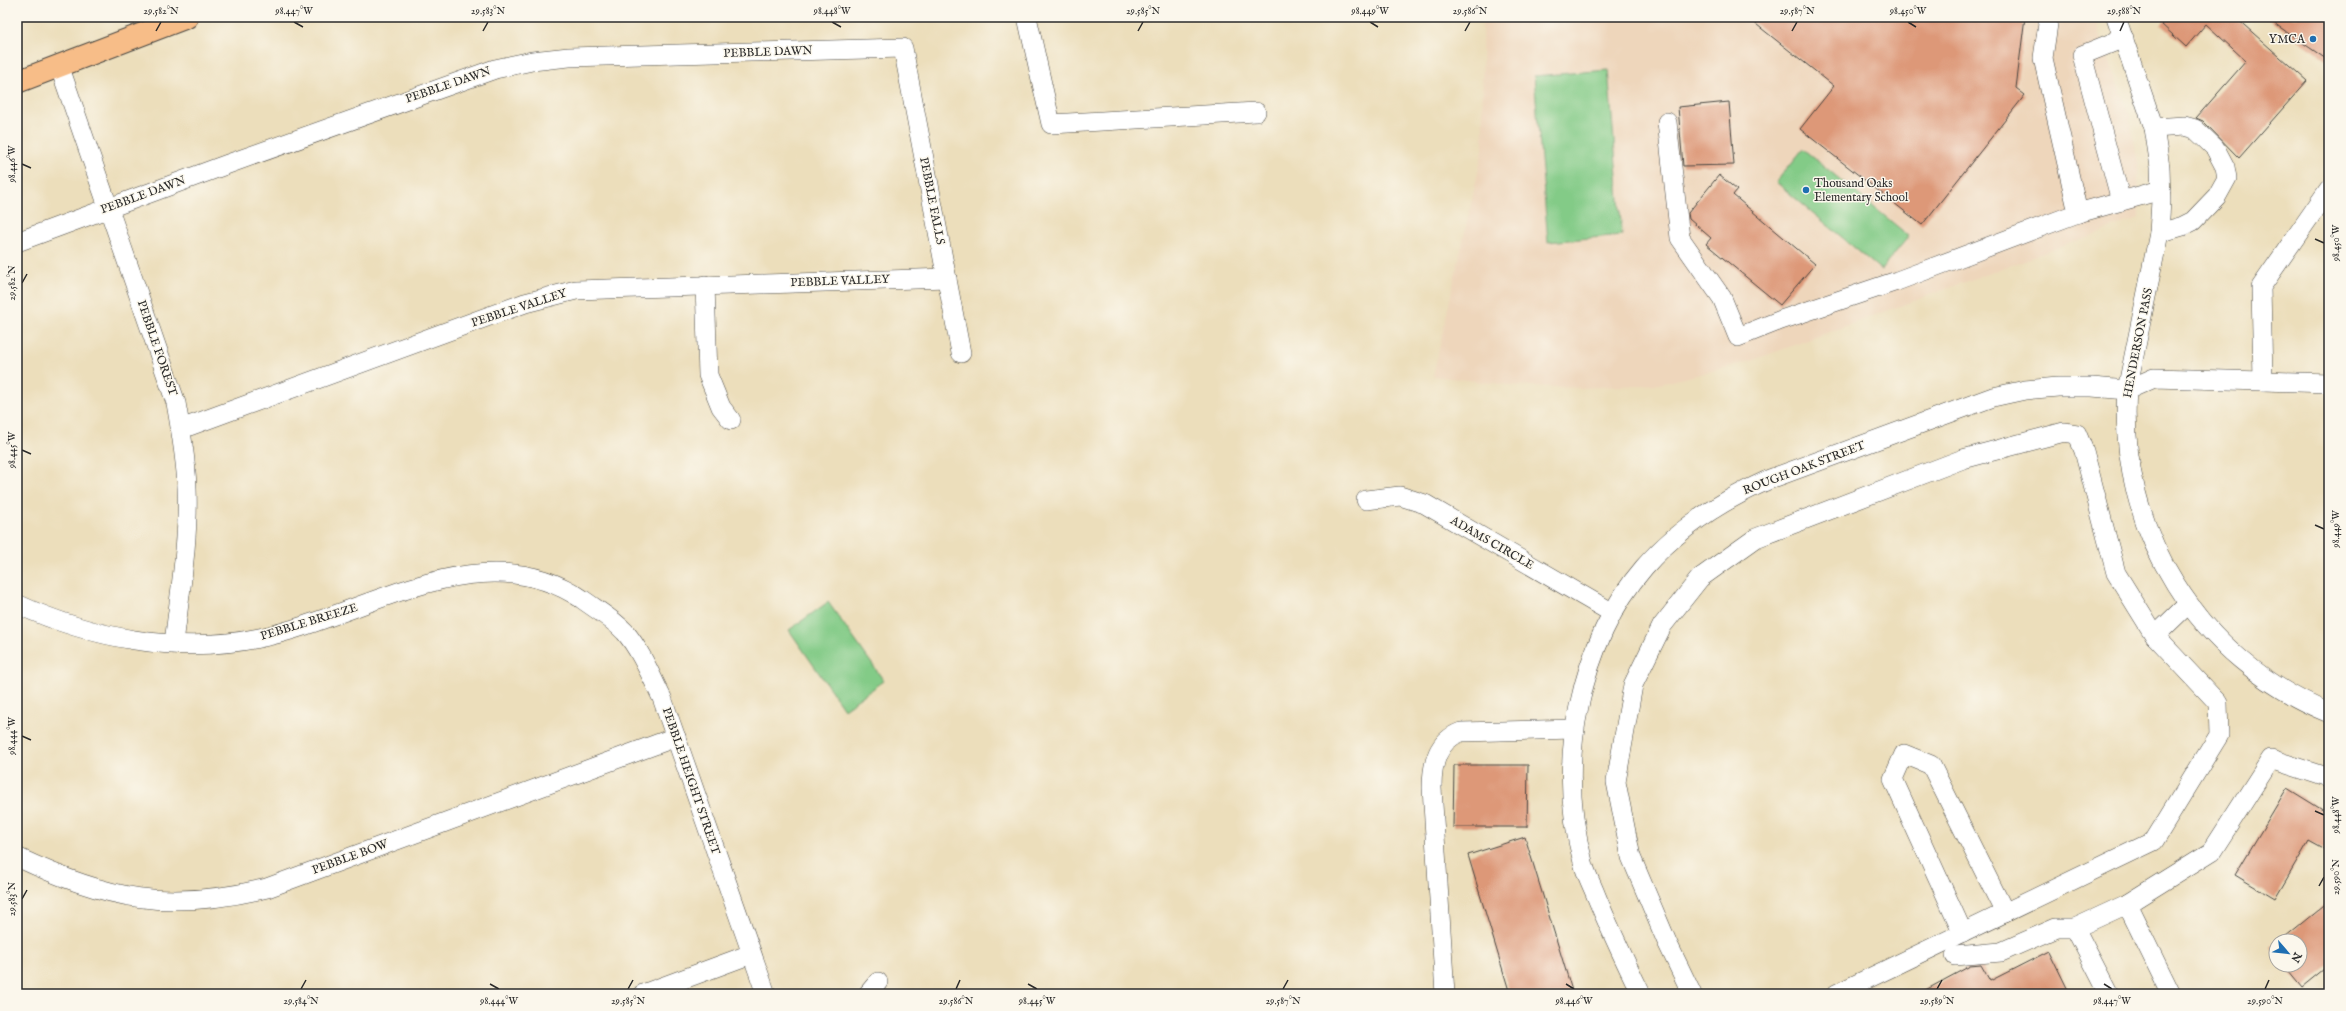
<svg xmlns="http://www.w3.org/2000/svg" width="2346" height="1011" viewBox="0 0 2346 1011" font-family="'IM FELL English',serif">
	<rect width="100%" height="100%" fill="#fbf7ec"/>
	<filter id="ink" filterUnits="userSpaceOnUse"><feTurbulence type="fractalNoise" baseFrequency=".025" numOctaves="2"/><feDisplacementMap in="SourceGraphic" scale="8" xChannelSelector="R" yChannelSelector="G"/><feConvolveMatrix kernelMatrix="1 2 1 2 8 2 1 2 1" color-interpolation-filters="sRGB"/></filter>
	<filter id="wash" filterUnits="userSpaceOnUse"><feTurbulence type="fractalNoise" baseFrequency=".012" numOctaves="4" result="noise"/><feDisplacementMap in="SourceGraphic" scale="16" xChannelSelector="R" yChannelSelector="G"/><feGaussianBlur stdDeviation="0.9" result="paint"/><feColorMatrix in="noise" values="0 0 0 0 0 0 0 0 0 0 0 0 0 0 0 0 0 1.4 0 .05"/><feComposite in="paint" operator="in"/></filter>
	<g filter="url(#wash)">
		<rect width="100%" height="100%" fill="#ecdebb"/>
		<path fill="#eed6bb" d="M1482,17H2094L2130,117L2138,163L2139,218L1748,362L1660,384L1581,388L1509,385L1433,376L1483,150Z"/>
		<g fill="#83cb87" stroke="#577b59">
			<path d="M1502,17H1612L1503,18Z"/>
			<path d="M1608,70L1622,235L1548,242L1534,76Z"/>
			<path d="M1803,149L1909,236L1881,270L1776,182Z"/>
			<path d="M828,602L884,681L844,709L789,630Z"/>
		</g>
		<g id="blocks">
			<g fill="#dd9878">
				<path d="M1747,17H2025L2016,88L2025,95L1922,225L1800,129L1834,86Z"/>
				<path d="M2167,17H2235L2307,81L2239,158L2203,121L2196,118L2246,61L2206,24L2186,47L2161,24Z"/>
				<path d="M2265,17H2329V61Z"/>
				<path d="M1729,102L1734,165L1683,166L1678,107Z"/>
				<path d="M1719,175L1737,190L1733,195L1815,264L1780,305L1706,244L1711,238L1689,219L1688,213Z"/>
				<path d="M1454,765H1528L1527,827H1453Z"/>
				<path d="M2287,788L2329,814V852L2309,841L2275,899L2235,875Z"/>
				<path d="M1525,837L1573,994H1510L1468,855Z"/>
				<path d="M2329,901V965L2302,987L2284,965H2300V941H2280Z"/>
				<path d="M2276,944V955L2271,948Z"/>
				<path d="M2049,951L2070,994H1918L1970,966L1981,965L1990,981Z"/>
			</g>
		</g>
	</g>
	<g filter="url(#ink)">
		<use href="#blocks" fill-opacity="0" stroke="#484641" stroke-width="1"/>
		<g fill="none" stroke-linecap="round" stroke-linejoin="round">
			<g stroke="#484641" stroke-width="20">
				<g id="minor">
					<path d="M1027,17L1051,124L1256,112"/>
					<path d="M2049,17L2043,58L2078,213L2161,190"/>
					<path d="M2116,17L2154,128L2160,167L2161,201L2159,233L2127,390C2117,530 2199,660 2329,713"/>
					<path d="M59,65L176,403C181,431 186,459 187,488C189,539 180,592 174,643"/>
					<path d="M1667,122L1680,238L1722,298L1738,337L1781,320L1897,281L2078,213"/>
					<path d="M2154,128L2184,126L2195,129L2215,148L2225,167L2227,178L2217,196L2193,221L2183,226L2159,233"/>
					<path d="M2121,201L2082,55L2124,38"/>
					<path d="M17,242L228,164L495,69L532,61L569,57L903,48L961,353"/>
					<path d="M705,285L708,375L721,407L731,420"/>
					<path d="M2263,381L2329,383"/>
					<path d="M181,429L525,303L576,290L947,278"/>
					<path d="M1366,500L1400,496L1425,504L1611,612"/>
					<path d="M17,604C91,638 178,655 259,638C363,617 481,530 582,599C597,610 613,619 625,632C641,651 651,676 662,698L766,994"/>
					<path d="M17,857C108,900 168,912 267,888L676,737"/>
					<path d="M1963,933L1893,779L1904,754L1931,765L2005,913"/>
					<path d="M1955,956L2001,952L2056,928H2075"/>
					<path d="M643,994L751,954"/>
					<path d="M868,994L878,982"/>
					<path d="M1445,994L1432,788C1432,764 1437,741 1461,732L1574,729"/>
					<path d="M1641,994C1625,961 1609,928 1595,893C1591,883 1585,872 1583,862C1569,811 1568,757 1579,706C1603,592 1665,526 1770,479L1993,397L2025,390L2058,387H2092L2127,390L2154,378L2263,381L2261,287L2329,189"/>
					<path d="M1692,994L1667,942L1631,857L1616,782L1633,685L1662,626L1700,578L1756,538L1963,459L2064,432L2077,434L2084,451L2116,573L2155,636L2188,604"/>
					<path d="M1836,994L2154,841L2219,735L2218,703L2155,636"/>
					<path d="M2109,994L2075,928L2127,904"/>
					<path d="M2171,994L2127,904L2212,851L2271,759L2329,778"/>
				</g>
			</g>
			<g stroke="#484641" stroke-width="24">
				<path id="major" d="M17,82L187,17"/>
			</g>
			<use href="#minor" stroke="#fff" stroke-width="19"/>
			<use href="#major" stroke="#f7bd88" stroke-width="22"/>
		</g>
	</g>
	<path fill="none" stroke="#2b2b2b" stroke-width="1.5" d="M294,22L303,27M832,22L841,27M1370,22L1378,27M1908,22L1916,27M156,31L161,22M483,31L488,22M1138,31L1143,22M1465,31L1470,22M1792,31L1797,22M2120,31L2124,22M22,164L31,168M2315,239L2324,243M22,283L27,274M22,450L31,454M2315,525L2324,529M22,736L31,740M2315,811L2324,815M2319,886L2324,877M22,899L27,890M490,984L499,989M1028,984L1037,989M1566,984L1574,989M2104,984L2112,989M301,989L306,980M628,989L633,980M956,989L960,980M1283,989L1288,980M1937,989L1942,980M2265,989L2269,980"/>
	<g fill="#1f6fb2" stroke="#fbf7ec" stroke-width="1.5">
		<circle cx="2313" cy="39" r="4"/>
		<circle cx="1806" cy="190" r="4"/>
	</g>
	<g text-anchor="middle" dominant-baseline="central" stroke-width="3" stroke-linejoin="round" paint-order="stroke">
		<g font-size="12" fill="#2b2b2b" stroke="#fbf7ec" text-anchor="end">
			<text x="2305" y="39">YMCA</text>
			<text x="1814" y="183" text-anchor="start">Thousand Oaks<tspan x="1814" dy="14">Elementary School</tspan></text>
		</g>
		<g font-size="12" fill="#2b2b2b" stroke="#fbf7ec">
			<text transform="translate(768 52) rotate(-2)">PEBBLE DAWN</text>
			<text transform="translate(448 85) rotate(-19)">PEBBLE DAWN</text>
			<text transform="translate(143 195) rotate(-20)">PEBBLE DAWN</text>
			<text transform="translate(932 201) rotate(79)">PEBBLE FALLS</text>
			<text transform="translate(840 281) rotate(-2)">PEBBLE VALLEY</text>
			<text transform="translate(519 308) rotate(-18)">PEBBLE VALLEY</text>
			<text transform="translate(2138 343) rotate(-79)">HENDERSON PASS</text>
			<text transform="translate(157 348) rotate(71)">PEBBLE FOREST</text>
			<text transform="translate(1804 468) rotate(-21)">ROUGH OAK STREET</text>
			<text transform="translate(1492 543) rotate(30)">ADAMS CIRCLE</text>
			<text transform="translate(309 622) rotate(-17)">PEBBLE BREEZE</text>
			<text transform="translate(691 781) rotate(71)">PEBBLE HEIGHT STREET</text>
			<text transform="translate(350 857) rotate(-20)">PEBBLE BOW</text>
		</g>
	</g>
	<rect width="2346" height="1011" fill="none" stroke="#fbf7ec" stroke-width="44"/>
	<g transform="translate(2288 953) rotate(118)"><circle r="19" fill="#fbf7ec" stroke="#a8a59f"/>
	<path d="M0-3L7 15L0 10L-7 15Z" fill="#1f6fb2"/>
	<text y="-6" font-size="11" font-weight="bold" text-anchor="middle" fill="#2b2b2b">N</text>
	</g>
	<rect x="22" y="22" width="2302" height="967" fill="none" stroke="#2b2b2b" stroke-width="1.5"/>
	<g font-size="10" text-anchor="middle" fill="#2b2b2b">
		<text x="161" y="14">29.582°N</text>
		<text x="294" y="14">98.447°W</text>
		<text x="488" y="14">29.583°N</text>
		<text x="832" y="14">98.448°W</text>
		<text x="1143" y="14">29.585°N</text>
		<text x="1370" y="14">98.449°W</text>
		<text x="1470" y="14">29.586°N</text>
		<text x="1797" y="14">29.587°N</text>
		<text x="1908" y="14">98.450°W</text>
		<text x="2124" y="14">29.588°N</text>
		<text transform="translate(11 164) rotate(-90)" y="4">98.446°W</text>
		<text transform="translate(2335 243) rotate(-90)" y="4">98.450°W</text>
		<text transform="translate(11 283) rotate(-90)" y="4">29.582°N</text>
		<text transform="translate(11 450) rotate(-90)" y="4">98.445°W</text>
		<text transform="translate(2335 529) rotate(-90)" y="4">98.449°W</text>
		<text transform="translate(11 736) rotate(-90)" y="4">98.444°W</text>
		<text transform="translate(2335 815) rotate(-90)" y="4">98.448°W</text>
		<text transform="translate(2335 877) rotate(-90)" y="4">29.590°N</text>
		<text transform="translate(11 899) rotate(-90)" y="4">29.583°N</text>
		<text x="301" y="1004">29.584°N</text>
		<text x="499" y="1004">98.444°W</text>
		<text x="628" y="1004">29.585°N</text>
		<text x="956" y="1004">29.586°N</text>
		<text x="1037" y="1004">98.445°W</text>
		<text x="1283" y="1004">29.587°N</text>
		<text x="1574" y="1004">98.446°W</text>
		<text x="1937" y="1004">29.589°N</text>
		<text x="2112" y="1004">98.447°W</text>
		<text x="2265" y="1004">29.590°N</text>
	</g>
</svg>
